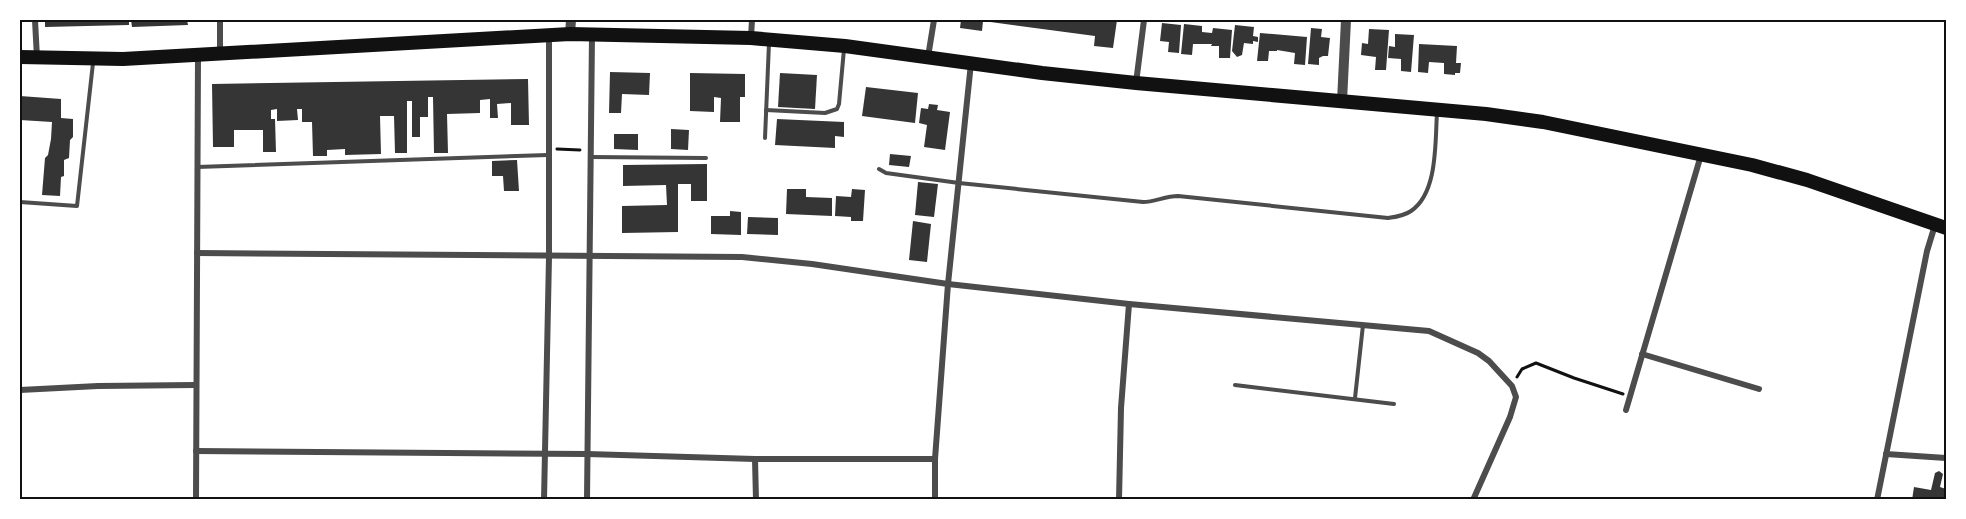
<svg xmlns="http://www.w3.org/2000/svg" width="1966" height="519" viewBox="0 0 1966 519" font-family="'Sofia Sans Condensed',sans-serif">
	<rect width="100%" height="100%" fill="#fff"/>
	<g fill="#353535">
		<path d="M45,20H129V25L45,27Z"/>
		<path d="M131,20H187L188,25L132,27Z"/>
		<path d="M961,20H1117L1113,48L1094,46L1095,36L983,21L982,31L960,28Z"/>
		<path d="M1162,23L1181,25L1179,53L1168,52L1169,42L1160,41Z"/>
		<path d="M1184,24L1202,26V32L1212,33L1213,28L1232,30L1230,58H1219V46H1211L1212,44H1193L1192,55L1181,54Z"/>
		<path d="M1235,25L1254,27L1253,36L1258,37V42L1253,41V44L1244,43L1242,55L1237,57L1232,51Z"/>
		<path d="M1311,28L1322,29L1321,37L1330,38L1328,56H1323L1319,58V65L1308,64Z"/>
		<path d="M1369,29L1389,30L1386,70H1375L1376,57L1361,55L1362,43L1368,44Z"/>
		<path d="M1260,33L1307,37L1305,65L1294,64L1295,53L1277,50V51H1269L1268,61H1257Z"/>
		<path d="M1395,34L1414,35L1411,72L1401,71V59L1388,58L1389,46L1395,47Z"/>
		<path d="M1419,44L1457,46L1456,63H1461L1460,73H1455V75L1444,74V63L1429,62L1428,73L1418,72Z"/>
		<path d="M610,72L650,73L649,95L622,94L621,113H609Z"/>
		<path d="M690,73L745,74V97H740V122H720L721,98L714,97V112L690,111Z"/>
		<path d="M780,73L817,75L815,109L778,107Z"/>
		<path d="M528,79L529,125H511V103L497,104L498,118H490V99L480,100V113L447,114L448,153H434L433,97H428V117H420V137H412V101H407V153H395L394,116H380L381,154L345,155V149L327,150V156H313L312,122H302V109H297L298,120L277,121V109L271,110V119H275L276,152H263V130H234V147H213L212,84Z"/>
		<path d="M866,87L918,93L915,123L862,116Z"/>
		<path d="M20,96L61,99V118L73,119V137L70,140L69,158L64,160V176L61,177L60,196L42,195L45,158L48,155L51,139L52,122L20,120Z"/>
		<path d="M929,104L938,105L937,110L950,112L945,150L924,147L927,125L919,123L921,108L928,109Z"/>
		<path d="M777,119L844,122V137L835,136V148L775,145Z"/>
		<path d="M671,129L689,130L688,150L671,149Z"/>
		<path d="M614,134H638V150L614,149Z"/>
		<path d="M890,154L911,156L909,167L889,165Z"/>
		<path d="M517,160L519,191H504L503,176H492V161Z"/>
		<path d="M707,164V201H691V184H678V232L622,233V206L667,205L666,185L623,186V165Z"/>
		<path d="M918,182L938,184L934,217L915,215Z"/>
		<path d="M787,189H806V197L832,198V216L786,214Z"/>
		<path d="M852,189L865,190L863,221H851V217L835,216L836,196L851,197Z"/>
		<path d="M730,211L741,212V235L711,234V216H730Z"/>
		<path d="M748,217L778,218V235L747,234Z"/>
		<path d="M913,221L931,224L927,262L909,260Z"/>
		<path d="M1939,471L1943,474L1940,487L1946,489V500H1912L1914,487L1931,490L1935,473Z"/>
	</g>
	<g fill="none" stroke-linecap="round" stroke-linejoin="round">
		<g stroke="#111" stroke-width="3">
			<path d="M557,149L580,150"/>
			<path d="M1517,377L1522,369L1536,363L1574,378L1623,394"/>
		</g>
		<g stroke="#4c4c4c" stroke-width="4">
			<path d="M766,110L825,113L837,109L839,104L844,49"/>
			<path d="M765,138L769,43"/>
			<path d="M591,157L706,158"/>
			<path d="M197,167L548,155"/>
			<path d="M879,169L886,173L959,183L1143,202C1155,202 1165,196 1178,196L1388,218C1395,217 1404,216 1411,211C1438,193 1435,142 1437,113"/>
			<path d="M20,202L77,206L93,63"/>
			<path d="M1235,385L1394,404"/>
			<path d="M1355,398L1363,325"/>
		</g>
		<g stroke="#4c4c4c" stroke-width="6">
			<path d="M35,20L37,58"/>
			<path d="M220,20V54"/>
			<path d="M751,37L752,20"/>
			<path d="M928,57L934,20"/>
			<path d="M1136,83L1144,20"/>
			<path d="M197,253L742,257L812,264L948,284L1129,304L1429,331L1478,353L1489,361L1512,386L1516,397L1510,417L1473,500"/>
			<path d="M1642,354L1759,389"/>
			<path d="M20,390L98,386L195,385"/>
			<path d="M1626,410L1701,155"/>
			<path d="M196,451L587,454L755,459H935"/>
			<path d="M1886,454L1946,458"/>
			<path d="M755,459L756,500"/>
			<path d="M196,500L198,56"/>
			<path d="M544,500L549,257V35"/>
			<path d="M587,500L592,35"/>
			<path d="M935,500V459L948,284L971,63"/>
			<path d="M1119,500L1121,408L1129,304"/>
			<path d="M1877,500L1927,251L1935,225"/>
		</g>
		<g stroke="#4c4c4c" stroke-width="10">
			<path d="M570,34L571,20"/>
			<path d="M1342,101L1346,20"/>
		</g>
		<path stroke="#111" stroke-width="14" d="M20,57L123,59L570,34L751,38L845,46L1042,73L1136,83L1486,114L1543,122L1752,165L1807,180L1946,228"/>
	</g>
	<rect width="1966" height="519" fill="none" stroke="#ffffff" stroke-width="42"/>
	<rect x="21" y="21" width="1924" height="477" fill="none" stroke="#111" stroke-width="2"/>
</svg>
